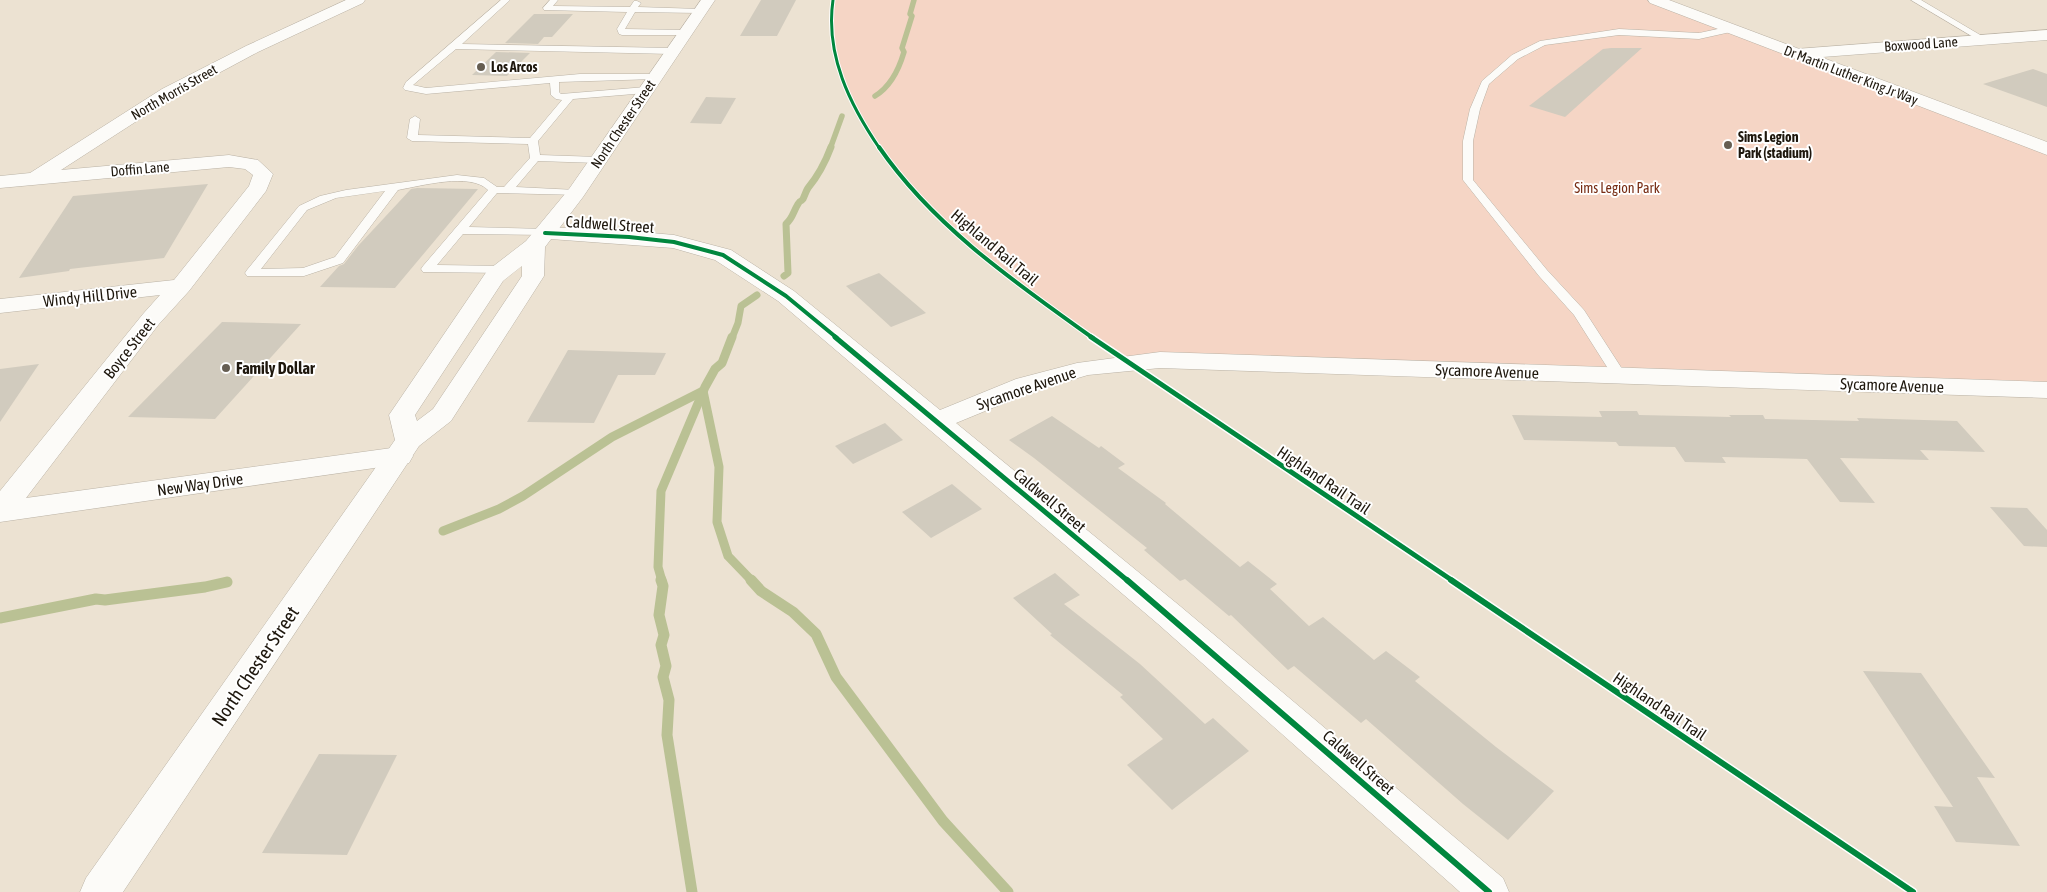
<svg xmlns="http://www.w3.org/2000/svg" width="2047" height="892" viewBox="0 0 2047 892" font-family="'Asap Condensed',sans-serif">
	<rect width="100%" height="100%" fill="#ece2d2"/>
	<path fill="#f5d5c5" d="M833,0H1655L2047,149V390L1130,363C1028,294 805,144 833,0Z"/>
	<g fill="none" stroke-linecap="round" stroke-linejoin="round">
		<g stroke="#bac194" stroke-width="5.5">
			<path d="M875,96C890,87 899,69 904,52L902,48L912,16L910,14L914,0"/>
			<path d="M830,149L842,116"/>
		</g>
		<g stroke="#bac194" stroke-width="7">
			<path d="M784,276L788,273L786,224C793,218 793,212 798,204C801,199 800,203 803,199C805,195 806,191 808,188C818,176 825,163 831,147"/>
			<path d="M732,338L738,323L741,306L757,295"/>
		</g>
		<g stroke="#bac194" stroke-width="9">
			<path d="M703,391L719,467L717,522L728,556L752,581"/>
			<path d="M443,531L499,509L523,496L612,437L703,391"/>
			<path d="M662,581L658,567L661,491L705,387L715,369L722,363L732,337"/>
		</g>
		<g stroke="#bac194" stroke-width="11">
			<path d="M661,580L663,586L659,615L664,635L661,645L666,666L663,677L669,700L667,735L692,892"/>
			<path d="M751,580L761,591L793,612L816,634L836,677L943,821L1008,892"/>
			<path d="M0,618L96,599L105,600L205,587L227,582"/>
		</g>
	</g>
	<g fill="#d1cbbe">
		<path d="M761,0H796L777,36H740Z"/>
		<path d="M534,14H573L552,37H544L538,44L505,43Z"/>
		<path d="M1611,48H1642L1565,117L1529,106L1603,49Z"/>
		<path d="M496,52L530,53L507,76L472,75Z"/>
		<path d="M2033,69L2047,74V107L1983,84Z"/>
		<path d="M706,97L736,98L721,124L690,123Z"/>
		<path d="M208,184L164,258L70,269L69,271L19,278L73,196Z"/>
		<path d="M417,188L478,189L395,288L320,287L339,266L344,264L358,246L411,189Z"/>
		<path d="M879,273L926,313L891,327L846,286Z"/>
		<path d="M222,322L301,324L215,419L128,417Z"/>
		<path d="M568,350L666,353L655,375H618L594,423L527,422Z"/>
		<path d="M39,364L0,422V369Z"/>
		<path d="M1599,411H1637L1639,415L1731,417L1729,415H1763L1765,419L1859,421L1857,418L1957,421L1985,452L1920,450L1929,460L1840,458L1875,503L1840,502L1807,459L1722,457L1726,463L1685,462L1675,447L1619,446L1616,442L1524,440L1512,415L1602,417Z"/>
		<path d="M1052,416L1099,448L1101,446L1125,464L1118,468L1166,503L1165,504L1240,567L1248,561L1277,584L1270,589L1309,626L1323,617L1374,660L1386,651L1420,677L1415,681L1496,747L1554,791L1508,840L1463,804L1366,719L1361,723L1294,666L1288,670L1231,615L1229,616L1185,579L1180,581L1144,550L1147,548L1034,458L1009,440Z"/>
		<path d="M885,423L903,440L853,464L835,446Z"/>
		<path d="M952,484L982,509L931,538L902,512Z"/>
		<path d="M1990,507L2027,508L2047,530V547L2024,546Z"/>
		<path d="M1055,573L1080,595L1064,604L1140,664L1205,724L1213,718L1249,751L1172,810L1127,765L1163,739L1120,697L1123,695L1050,635L1052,634L1013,598Z"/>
		<path d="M1863,671L1921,673L1995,778L1977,777L2020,846L1956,842L1934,806L1953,807Z"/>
		<path d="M319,754L397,755L347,855L262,853Z"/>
	</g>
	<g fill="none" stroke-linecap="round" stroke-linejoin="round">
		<g stroke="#bab2a5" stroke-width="1">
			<g id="lane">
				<path d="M501,0H510L462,44L672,48L676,51L672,54L456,49L413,85L426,88L580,74H658V78L655,79L559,82V92L561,94L646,87L651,90L646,93L573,99L538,141L540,155L598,157L603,160L598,163L538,161L516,187L576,190L582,193L580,195L497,193L469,227L545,229L551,233L549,235L463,234L437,265L504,266L508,267L510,270L508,273L423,272L421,269L423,266L488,190C470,172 421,186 398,190L343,263L304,276H247L245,273L247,270L299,206L320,196L346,190L457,175L484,178L497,187H504L530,158L528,144L412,141L407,138L410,119L415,116L420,119L418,135L530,138L562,100L556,99L551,95L550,83L426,94L405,90L403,88L406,82ZM385,191L335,257L303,268L261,269L307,210L336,198Z"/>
				<path d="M550,0H558L553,6L630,7L634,1H637L641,3L638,7L700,9L704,11L700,13L635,12L625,29L684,30L687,31V35H622L619,34L617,29L627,12L544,10L543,8Z"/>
				<path d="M1911,0H1921L1987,39L1980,41Z"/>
				<path d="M1732,26L1736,29L1735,31L1699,39L1619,35L1545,45L1518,59L1489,84L1480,109L1473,141V180L1547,270L1584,310L1626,375L1624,378H1614L1574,315L1539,276L1463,180V141L1470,109L1482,81L1512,55L1540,41L1619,29L1699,33Z"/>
			</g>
		</g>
		<g stroke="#bab2a5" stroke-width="1">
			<g id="street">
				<path d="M346,0H365L363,3L258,52L174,97L61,170L229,155L258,160L273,174L266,191L189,291L159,324L26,498L399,447L409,449L413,456L409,463L0,522V491L143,314L160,295L0,313V299L174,280L249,186L253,175L245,169L229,167L0,188V176L30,173L162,89L246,46Z"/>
				<path d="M2047,30V40L1796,59L1790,57L1788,54L1790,51L1796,49Z"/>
				<path d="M545,227L629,231L674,235L731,250L794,291L940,410L1016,379L1077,363L1160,352L2047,382V398L1160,368L1088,375L1034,391L956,423L1180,606L1503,878L1509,892H1460L1158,624L778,301L715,260L673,248L537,238L534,233L537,228Z"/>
			</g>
		</g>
		<g stroke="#bab2a5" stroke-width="1">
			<path id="secondary" d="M1648,0H1669L2047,142V155L1650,3Z"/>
		</g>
		<g stroke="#bab2a5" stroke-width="1">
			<path id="primary" d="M701,0H715L583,197L545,247L544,276L451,421L419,446L123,892H80L86,878L395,440L389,415L487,271L526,241L569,189ZM522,266V276L433,409L417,421L415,415L503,281Z"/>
		</g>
		<use href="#lane" fill="#fcfbf8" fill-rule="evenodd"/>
		<use href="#street" fill="#fcfbf8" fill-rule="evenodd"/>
		<use href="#secondary" fill="#fcfbf8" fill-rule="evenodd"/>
		<use href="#primary" fill="#fcfbf8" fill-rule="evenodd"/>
		<g stroke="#fff" stroke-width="5">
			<path id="cycleway-far3" d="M833,0C825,55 850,105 880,149"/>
		</g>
		<g stroke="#fff" stroke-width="6">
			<g id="cycleway-far2">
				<path d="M879,147C934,227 1016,283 1093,338"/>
				<path d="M545,233L629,237L674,242L723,255L786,296L837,338"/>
			</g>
		</g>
		<g stroke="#fff" stroke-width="8">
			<g id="cycleway-far1">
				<path d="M835,337L1128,581"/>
				<path d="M1091,337L1453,581"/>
			</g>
		</g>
		<g stroke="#fff" stroke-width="9">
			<g id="cycleway">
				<path d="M1127,580L1489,892"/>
				<path d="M1451,580L1913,892"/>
			</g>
		</g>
		<use href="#cycleway-far3" stroke="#00873e" stroke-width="3"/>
		<use href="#cycleway-far2" stroke="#00873e" stroke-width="4"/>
		<use href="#cycleway-far1" stroke="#00873e" stroke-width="5"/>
		<use href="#cycleway" stroke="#00873e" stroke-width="6"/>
	</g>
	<g fill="#665e52" stroke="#fff" stroke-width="2">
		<circle cx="481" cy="67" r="5"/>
		<circle cx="1728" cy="145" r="5"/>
		<circle cx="226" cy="368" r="5"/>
	</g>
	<g text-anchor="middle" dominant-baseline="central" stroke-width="4" stroke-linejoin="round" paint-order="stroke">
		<g font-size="14" fill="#1e170d" stroke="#fff">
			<text transform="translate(1921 44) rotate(-4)">Boxwood Lane</text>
			<text transform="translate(1851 75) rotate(21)">Dr Martin Luther King Jr Way</text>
			<text transform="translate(174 92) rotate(-30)">North Morris Street</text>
			<text transform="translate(623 124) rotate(-56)">North Chester Street</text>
			<text transform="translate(140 169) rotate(-5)">Doffin Lane</text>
		</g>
		<g font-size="14" font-weight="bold" fill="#1e170d" stroke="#fff" text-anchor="start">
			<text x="491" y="67">Los Arcos</text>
			<text x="1738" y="137">Sims Legion<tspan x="1738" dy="16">Park (stadium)</tspan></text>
		</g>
		<g font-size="14" fill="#772c13" stroke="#fff">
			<text x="1617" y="188">Sims Legion Park</text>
		</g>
		<g font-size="16" fill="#1e170d" stroke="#fff">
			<text transform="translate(610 224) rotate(4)">Caldwell Street</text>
			<text transform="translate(995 247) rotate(40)">Highland Rail Trail</text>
			<text transform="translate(90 296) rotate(-6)">Windy Hill Drive</text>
			<text transform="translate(129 348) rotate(-52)">Boyce Street</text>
			<text transform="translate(1487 371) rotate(2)">Sycamore Avenue</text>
			<text transform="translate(1892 385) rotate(2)">Sycamore Avenue</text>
			<text transform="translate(1026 388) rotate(-19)">Sycamore Avenue</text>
			<text transform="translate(1324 480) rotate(34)">Highland Rail Trail</text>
			<text transform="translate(200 484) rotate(-8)">New Way Drive</text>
			<text transform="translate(1050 500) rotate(40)">Caldwell Street</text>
			<text transform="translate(1660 706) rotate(34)">Highland Rail Trail</text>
			<text transform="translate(1359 762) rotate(41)">Caldwell Street</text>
		</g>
		<g font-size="16" font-weight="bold" fill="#1e170d" stroke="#fff" text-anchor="start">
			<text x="236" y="368">Family Dollar</text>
		</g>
		<g font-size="19" fill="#1e170d" stroke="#fff">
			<text transform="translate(255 666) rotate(-56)">North Chester Street</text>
		</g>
	</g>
</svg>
